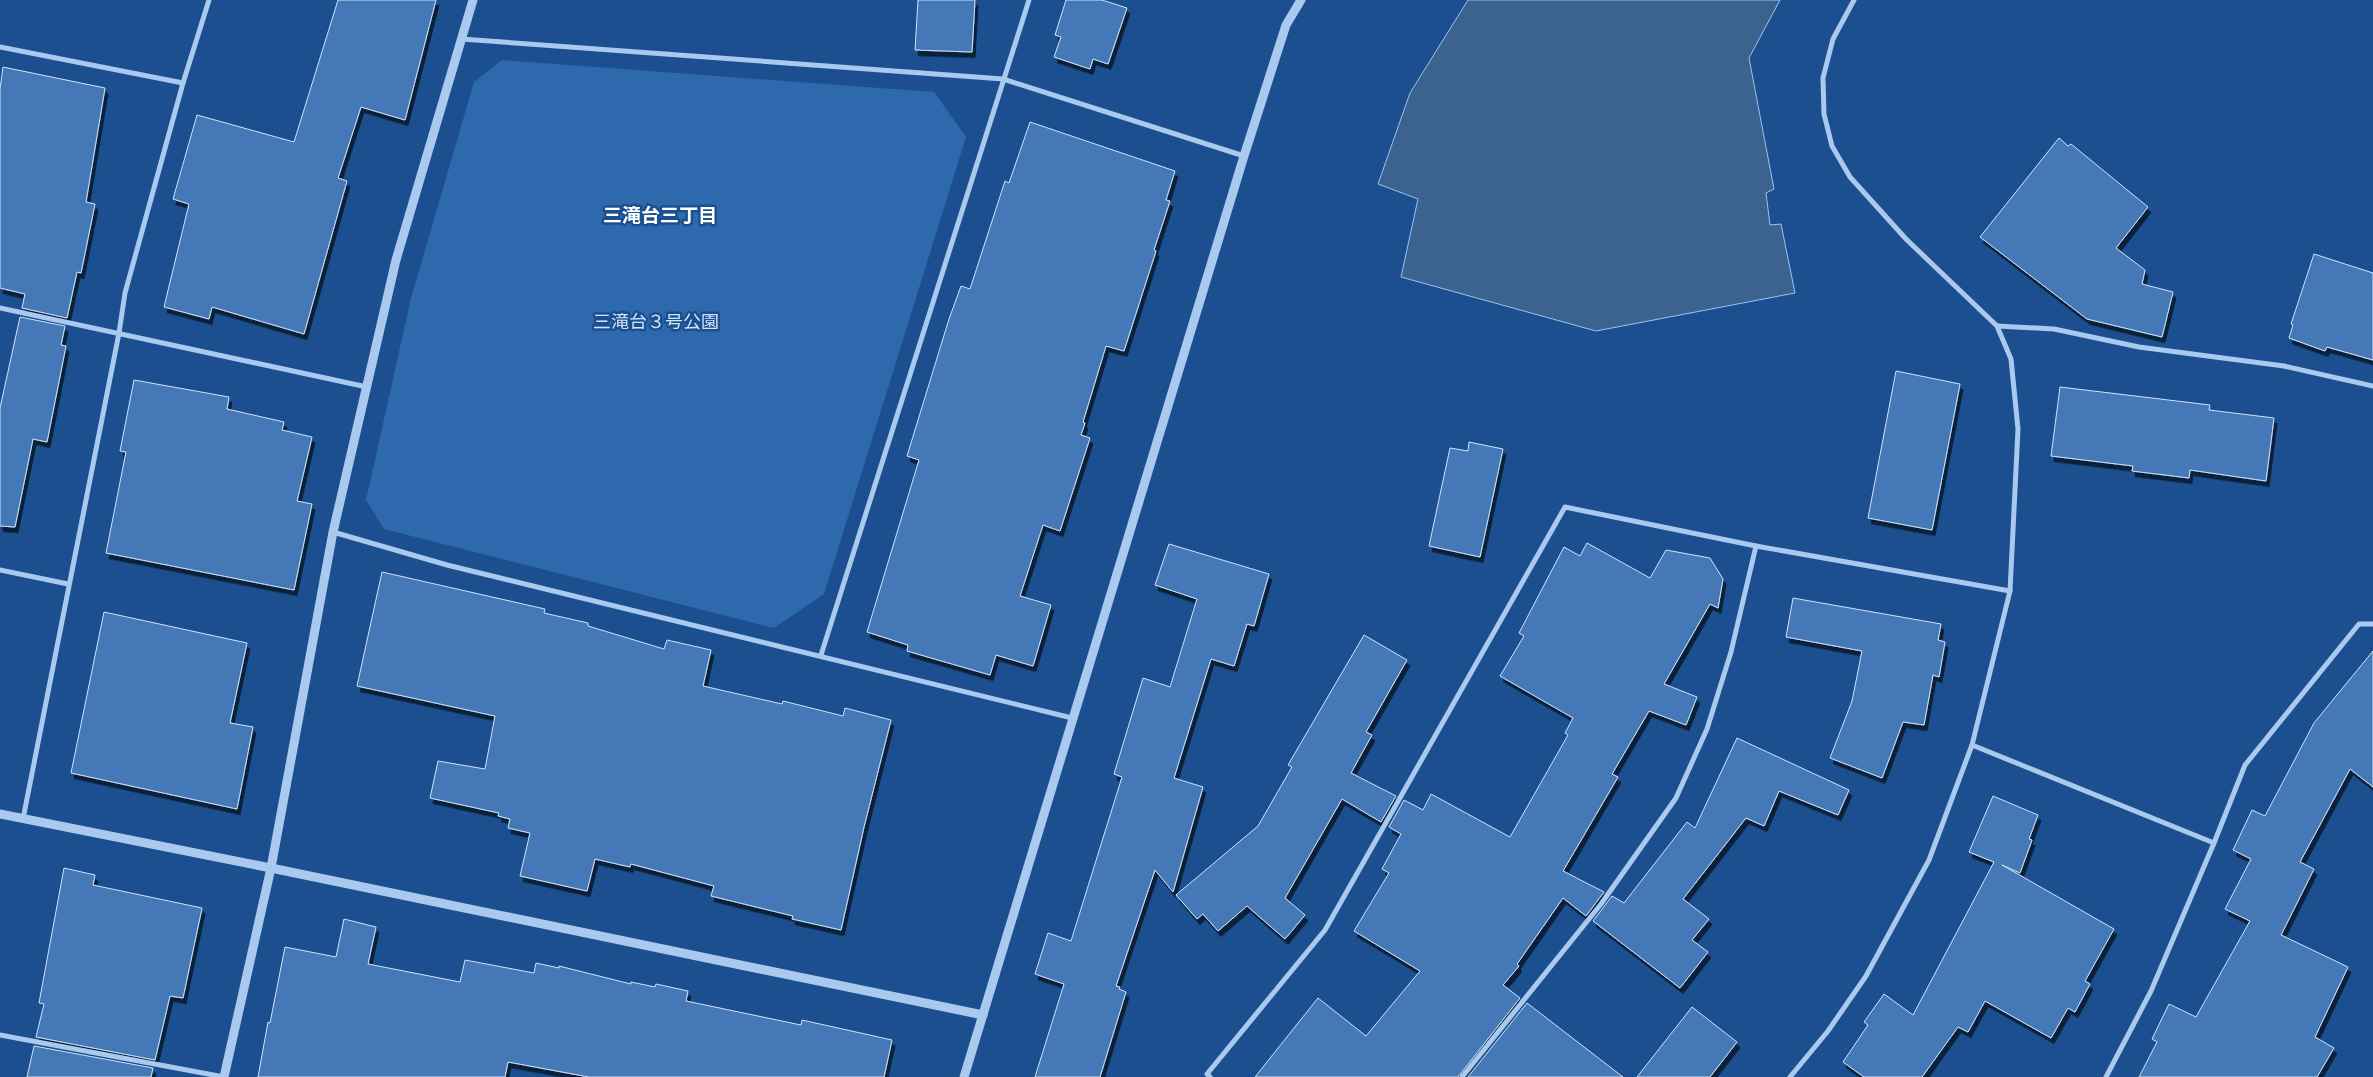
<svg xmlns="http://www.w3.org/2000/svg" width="2373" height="1077" viewBox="0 0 2373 1077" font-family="'Work Sans','Noto Sans JP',sans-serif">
	<defs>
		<filter id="shadow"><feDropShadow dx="3" dy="5.5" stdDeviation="0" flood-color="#0009"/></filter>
	</defs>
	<rect width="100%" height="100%" fill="#1b4f8f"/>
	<path fill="#2e69ad" d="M502,60L934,92L966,137L824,594L774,628L384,529L366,500L411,298L474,82Z"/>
	<path fill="#3c6290" stroke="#9cc4f0" d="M1468,0H1780L1749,58L1774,189L1766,193L1770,225L1781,224L1795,293L1596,331L1401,277L1418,199L1378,184L1410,93Z"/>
	<g fill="#4478b7" stroke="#cfe3fa" filter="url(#shadow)">
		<path d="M338,0H436L405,120L361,107L338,178L347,181L304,334L212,307L209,319L164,307L189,204L173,199L197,115L294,142Z"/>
		<path d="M918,0H975L972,52L915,50Z"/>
		<path d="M1066,0H1102L1127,8L1108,64L1093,59L1090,69L1054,57L1061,37L1055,35Z"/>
		<path d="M3,67L105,88L86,202L95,204L81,273L77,272L67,318L22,308L25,294L0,288V89Z"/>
		<path d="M1030,122L1175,171L1166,200L1170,201L1154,250L1156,251L1124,351L1106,346L1083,422L1085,423L1081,435L1090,438L1060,531L1043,525L1020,596L1051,605L1033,666L996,655L990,675L907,651L908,645L867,632L919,460L907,456L949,319L961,286L970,289L1005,181L1009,183Z"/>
		<path d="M2059,138L2068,146L2071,144L2148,207L2116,248L2145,270L2142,284L2173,292L2162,337L2087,319L1980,237Z"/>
		<path d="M2314,254L2373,273V360L2327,347L2325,351L2289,338L2293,325L2291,324Z"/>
		<path d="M20,317L65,326L61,345L66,346L47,442L33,439L15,527L0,526V408Z"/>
		<path d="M1896,371L1960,384L1932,530L1868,518Z"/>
		<path d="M134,380L229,397L227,409L284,422L282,430L312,437L297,501L312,504L294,590L106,553L126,452L120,451Z"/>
		<path d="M2060,387L2210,405L2209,410L2274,418L2266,481L2190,470L2189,478L2132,471L2133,466L2051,456Z"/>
		<path d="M1469,442L1503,449L1480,557L1429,546L1450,448L1468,451Z"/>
		<path d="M1587,543L1650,578L1666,550L1710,558L1723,579L1718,608L1710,604L1664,684L1697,697L1686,725L1649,711L1612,774L1618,777L1563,871L1604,892L1586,916L1563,898L1517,964L1519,966L1503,985L1520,998L1458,1077H1255L1318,998L1366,1036L1420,971L1354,931L1389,873L1382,869L1401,834L1389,827L1404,800L1423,810L1431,794L1510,837L1568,735L1565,733L1573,718L1500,676L1524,636L1519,633L1564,547L1580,556Z"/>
		<path d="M1169,544L1269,574L1254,626L1247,624L1234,666L1211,659L1174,778L1203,787L1173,892L1155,870L1116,986L1120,987L1119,989L1126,992L1100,1077H1035L1064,984L1035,974L1048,933L1071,941L1122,777L1114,774L1143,678L1170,687L1197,599L1155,585Z"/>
		<path d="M382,572L545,609L544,613L588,623V626L664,649L667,640L711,650L703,686L782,704L783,701L843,716L845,708L891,720L864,827L841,930L792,919L793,916L711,896L714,886L631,864L630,867L595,859L587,891L520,876L530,833L508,828L510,819L498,816L499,813L430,798L438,761L485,769L495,716L357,686Z"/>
		<path d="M1793,598L1941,624L1938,640L1945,642L1939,677L1933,675L1924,725L1903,722L1882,778L1830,758L1852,701L1862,651L1786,637Z"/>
		<path d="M104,612L247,643L230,723L253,727L237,809L71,773Z"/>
		<path d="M1364,635L1407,660L1366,732L1372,735L1351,773L1396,796L1381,822L1342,799L1285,898L1305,915L1285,939L1247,906L1218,931L1203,914L1197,919L1176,895L1258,826L1292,767L1288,765Z"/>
		<path d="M2373,651V787L2350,769L2300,862L2314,869L2281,935L2348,967L2315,1037L2334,1048L2317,1077H2139L2157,1042L2152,1039L2169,1004L2196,1017L2250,921L2225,909L2251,859L2233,850L2252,810L2265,816L2314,723Z"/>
		<path d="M1737,738L1849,790L1838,815L1779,791L1764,826L1746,818L1683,899L1709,919L1692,940L1708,952L1680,988L1593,921L1612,896L1624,903L1687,822L1695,828Z"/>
		<path d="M1993,796L2038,815L2029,839L2032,840L2020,873L2002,865L2114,929L2085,981L2090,984L2075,1012L2068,1008L2051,1038L1985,1001L1968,1032L1958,1027L1922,1077H1864L1843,1062L1868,1025L1864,1022L1884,994L1913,1015L1994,862L1969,852Z"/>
		<path d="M64,868L95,875L93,885L202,908L183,998L170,996L155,1060L36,1037L44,1004L39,1003Z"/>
		<path d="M344,919L376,927L368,964L460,982L465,960L534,973L536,963L559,968V966L631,984V982L655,987L656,984L688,991L686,1001L801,1025L802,1020L892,1040L884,1077H589L508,1062L505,1077H258L268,1022L270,1023L285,947L336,957Z"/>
		<path d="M1527,1003L1623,1077H1468Z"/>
		<path d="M1692,1007L1737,1042L1710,1077H1637Z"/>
		<path d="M34,1046L153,1068L151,1077H27Z"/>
	</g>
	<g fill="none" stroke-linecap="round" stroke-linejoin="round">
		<g stroke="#a9c9ee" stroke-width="5">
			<path d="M461,39L1003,79L1244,156"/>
			<path d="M0,47L183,83"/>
			<path d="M0,308L367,387"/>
			<path d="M1997,326L2054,329L2139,347L2284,366L2373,386"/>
			<path d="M333,532L447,565L1072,718"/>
			<path d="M0,570L68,584"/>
			<path d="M821,655L1029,0"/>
			<path d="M1972,745L2214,843"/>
			<path d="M23,819L119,333L125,293L183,83L209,0"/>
			<path d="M0,1035L224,1077"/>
			<path d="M1210,1077L1207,1074L1325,930L1565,507L1756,546L2010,591"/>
			<path d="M1462,1077L1601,904L1676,798L1707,729L1731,652L1756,546"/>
			<path d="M1790,1077L1828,1031L1866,976L1929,860L1972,745L2010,591L2018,429L2011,359L1997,326L1906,239L1850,177L1832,146L1824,114L1823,78L1833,39L1854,0"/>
			<path d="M2106,1077L2151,991L2214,843L2245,765L2359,624H2373"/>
		</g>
		<g stroke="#a9c9ee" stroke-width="9">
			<path d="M0,814L271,868L983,1015"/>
			<path d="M224,1077L271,868L333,532L396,260L473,0"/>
			<path d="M964,1077L1244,156L1286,25L1301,0"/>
		</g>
	</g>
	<g text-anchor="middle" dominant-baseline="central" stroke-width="5" stroke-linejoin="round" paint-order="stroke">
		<g font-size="18" fill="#cfe3fa" stroke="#1b4f8f">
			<text x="656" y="321">三滝台３号公園</text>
		</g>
		<g font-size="19" font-weight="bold" fill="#fff" stroke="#1b4f8f">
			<text x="660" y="215">三滝台三丁目</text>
		</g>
	</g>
</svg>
